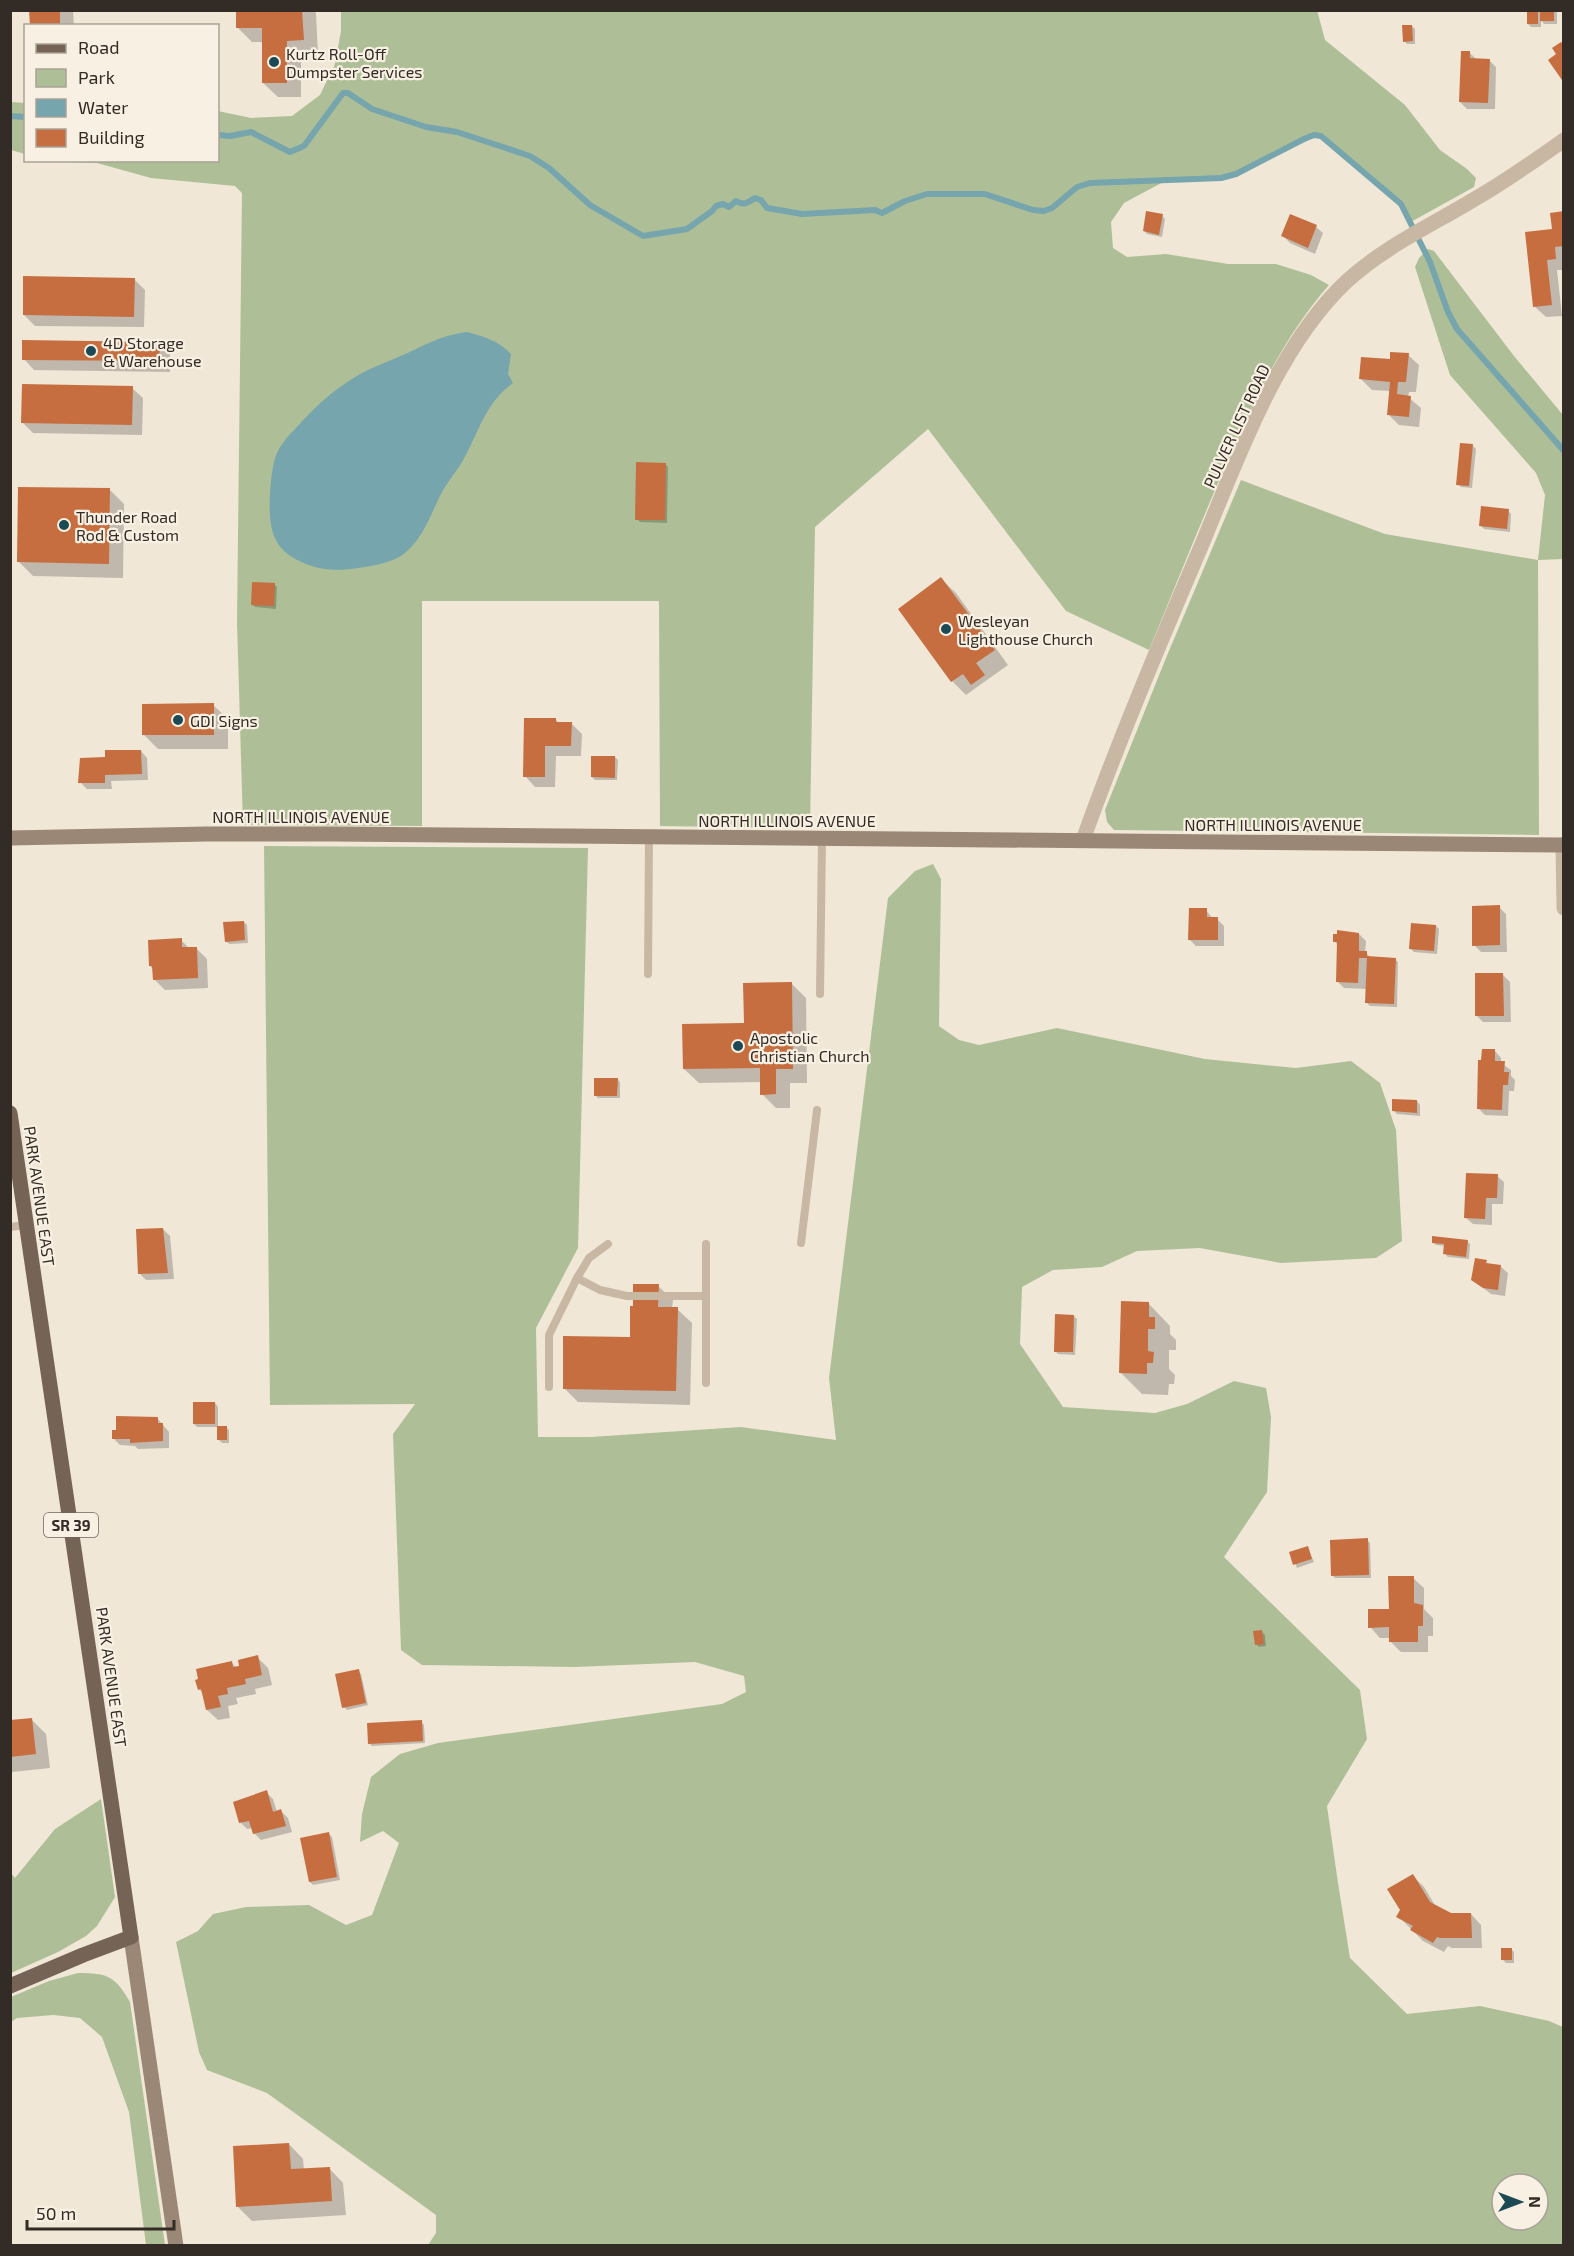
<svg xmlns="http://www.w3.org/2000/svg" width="1574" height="2256" viewBox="0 0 1574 2256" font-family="'Exo 2',sans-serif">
	<rect width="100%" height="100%" fill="#f0e7d7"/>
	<g fill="#aebf97" fill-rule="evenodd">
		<path d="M1317,10L1325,40L1405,105L1440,150L1467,169L1476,178L1474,187L1409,223L1399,205L1392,198L1320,138L1313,137L1236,176L1220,181H1165L1124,203L1111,222L1113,248L1127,257L1166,254L1228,264H1276L1311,275L1329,285C1280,341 1250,409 1221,476C1196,534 1173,592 1149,650L1066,611L928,429L815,527L810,828L660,826L659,601H422V826L243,825L237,622L242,193L235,186L151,178L97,163L44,161L218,160V111L251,118L292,116L320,95L335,64L341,31V11Z"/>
		<path d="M11,102L25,103V154L11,150Z"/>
		<path d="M1428,249L1434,251L1514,356L1563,415V559L1538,560L1539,835L1114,830L1107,822L1105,810L1166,658L1241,480L1385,534L1538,560L1545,495L1536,473L1450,375L1415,267L1419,258Z"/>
		<path d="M264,846L588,848L578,1248L536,1328L538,1437H591L741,1427L836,1440L829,1378L888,898L915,871L933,864L941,879L939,1026L959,1040L979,1045L1057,1028L1205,1059L1296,1068L1351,1061L1380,1083L1396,1130L1402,1241L1376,1258L1281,1263L1200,1248L1137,1251L1102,1267L1053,1270L1022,1287L1020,1344L1063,1407L1155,1413L1187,1404L1234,1381L1266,1388L1271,1417L1267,1492L1224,1557L1360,1690L1367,1739L1327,1806L1338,1883L1350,1958L1407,2014L1480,2006L1549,2021L1563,2027V2245H428L436,2233V2215L267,2093L207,2070L199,2052L176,1942L198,1931L213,1914L246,1907L309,1905L346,1925L372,1915L399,1843L383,1831L360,1842L362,1814L371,1777L400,1754L438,1743L722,1704L746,1692L744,1676L695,1662L575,1667L422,1665L401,1650L393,1434L415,1404L270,1405ZM1502,2184H1538V2220H1502Z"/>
		<path d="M101,1799L115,1897L97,1926L86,1936L58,1952L11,1973V1873L15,1878L55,1829Z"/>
		<path d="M78,1973C108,1973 115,1976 130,2002L165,2245H146L129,2112L102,2037L80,2018L53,2015L17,2018L11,2022V1997L49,1981Z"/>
	</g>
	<path fill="#76a5ad" d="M467,332C485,337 497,340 511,354L508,374L513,383C484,404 479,433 462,462C455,473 446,484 440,496C430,516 423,538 405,553C393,563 372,566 358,568C334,572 313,570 292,557C269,543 269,518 270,493C271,480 272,465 277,453C281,444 289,435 296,428C317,404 341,383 370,369C381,364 392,360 403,355C426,345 441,335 467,332Z"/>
	<g fill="#0003">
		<path d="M31,10H73L74,26H31Z"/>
		<path d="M237,10H313L316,13L318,54H301V97H278L263,83V42H252L238,28Z"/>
		<path d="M1528,10H1557V24H1544L1541,20V27H1531L1528,24Z"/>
		<path d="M1412,26L1415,29V44H1407L1404,41Z"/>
		<path d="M1470,53L1477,60H1489L1496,67L1495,109H1467L1460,102Z"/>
		<path d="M1564,213V270H1557L1562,316L1546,317L1535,307L1554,230Z"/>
		<path d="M1162,216L1165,219L1162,237L1147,234L1144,231Z"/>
		<path d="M1291,216L1316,227L1323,233L1315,254L1290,243L1283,236Z"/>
		<path d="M134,279L145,290L144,327L35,326L24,315Z"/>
		<path d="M159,343L170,354V372L34,370L24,359Z"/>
		<path d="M1408,355L1419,365L1416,392H1409L1408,397L1421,408L1419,427L1399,425L1388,414L1390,391L1372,390L1361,379L1391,361Z"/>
		<path d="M132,388L143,398L142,435L33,433L23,423Z"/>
		<path d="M1473,446L1476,449L1472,488L1461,487L1458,484Z"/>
		<path d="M665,464L668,467L667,523L640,522L637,519Z"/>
		<path d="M110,490L124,504L123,578L33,576L19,562Z"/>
		<path d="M1508,511L1511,514L1510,532L1484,529L1481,526Z"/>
		<path d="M941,579L956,593L1008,665L966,695L952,681Z"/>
		<path d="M274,584L277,587L276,609L255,607L252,604Z"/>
		<path d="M213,705L228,719V749H158L144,735Z"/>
		<path d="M556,720L559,723H571L582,734L581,756H556L555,787H535L525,776Z"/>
		<path d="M141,751L147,758L148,780L111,781L112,789H87L80,782L107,759Z"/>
		<path d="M615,757L618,760L617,780H595L592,777Z"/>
		<path d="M1499,907L1506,914L1507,952H1481L1474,945Z"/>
		<path d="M1206,910L1213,919H1217L1224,926V946H1196L1189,939Z"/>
		<path d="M244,922L247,925L248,943L229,944L226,941Z"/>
		<path d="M1436,926L1439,929L1437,954L1414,952L1411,949Z"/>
		<path d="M1359,934L1366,941L1365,952L1371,958L1395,959L1398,962L1397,1007L1370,1006L1367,1003V989L1344,988L1337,981L1339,946L1334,941Z"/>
		<path d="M181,940L190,949L196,948L207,959L208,988L165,990L154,979V970L150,966Z"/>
		<path d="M1503,975L1510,982L1511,1022H1483L1476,1015Z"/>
		<path d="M792,984L806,998L807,1083H790V1108H776L762,1094V1082L699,1083L684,1069L745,1025Z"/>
		<path d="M1495,1051L1501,1058V1063L1511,1070V1076L1515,1080L1514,1091H1509L1508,1116L1485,1115L1478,1108Z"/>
		<path d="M617,1079L620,1082V1098H598L595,1095Z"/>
		<path d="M1417,1101L1420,1105V1116L1397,1114L1394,1111Z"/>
		<path d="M1497,1176L1504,1182L1503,1204H1492V1225L1473,1224L1466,1218Z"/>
		<path d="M163,1229L170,1236L174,1279L146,1280L139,1273Z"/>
		<path d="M1467,1241L1470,1244L1469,1259L1448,1257L1445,1254V1246L1436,1245L1433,1242Z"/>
		<path d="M1486,1262L1489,1265L1501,1267L1508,1273L1505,1296L1491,1294L1473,1280Z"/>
		<path d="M658,1286L673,1300L672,1309H677L692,1323L690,1405L578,1402L564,1388L631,1338Z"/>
		<path d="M1149,1304L1170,1326V1334L1176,1340V1350H1169V1369L1175,1375L1174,1384H1169L1168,1395L1142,1394L1120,1372Z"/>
		<path d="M1074,1316L1077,1319L1075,1355L1058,1354L1055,1351Z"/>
		<path d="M215,1403L218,1407V1427H197L194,1424Z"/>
		<path d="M157,1418L169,1432V1448L138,1449L135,1446L120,1445L113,1438Z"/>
		<path d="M226,1427L229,1430V1443H222L219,1440Z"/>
		<path d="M1367,1540L1370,1543L1371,1578H1335L1332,1575Z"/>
		<path d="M1308,1548L1314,1562L1297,1568L1291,1553Z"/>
		<path d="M1413,1578L1424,1588V1609L1433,1618V1636H1428V1652H1401L1390,1641V1638H1380L1370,1627L1390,1610Z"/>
		<path d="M1262,1632L1265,1635L1266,1646L1259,1647L1256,1644Z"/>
		<path d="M257,1657L268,1668L272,1685L255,1689L256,1694L236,1698L238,1704L228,1706L230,1718L218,1720L207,1710L203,1693L199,1689L231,1662L237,1668Z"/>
		<path d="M358,1671L361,1674L368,1705L347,1710L344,1707Z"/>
		<path d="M32,1720L46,1734L50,1768L12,1772L10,1722Z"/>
		<path d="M421,1722L424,1725L425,1743L372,1746L369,1743Z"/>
		<path d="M266,1792L273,1799L277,1812L281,1811L288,1818L292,1832L261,1840L254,1833L253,1828L247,1829L240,1822Z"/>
		<path d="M329,1834L332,1837L340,1880L313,1885L310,1882Z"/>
		<path d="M1413,1876L1424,1887L1436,1907L1451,1915L1471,1914L1481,1925L1482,1948H1452L1448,1946L1444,1952L1423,1941L1398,1916Z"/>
		<path d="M1511,1949L1514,1952V1963H1506L1503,1960Z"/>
		<path d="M289,2144L303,2159L304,2170L329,2168L343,2183L346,2215L252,2221L238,2207Z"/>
	</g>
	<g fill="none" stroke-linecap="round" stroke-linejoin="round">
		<g stroke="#76a5ad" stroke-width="6">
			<path d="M10,116L26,117"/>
			<path d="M218,135L230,136L251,132L290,152L304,146L343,93H348L372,109L426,127L457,132L530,156L549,168L590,205L643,236L687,229L712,211L716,206L723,204L729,207L736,201C744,206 747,203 755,198L761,200L767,208L802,214L875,210L882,213L905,201L927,194H985L1033,210L1044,211L1052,208L1077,187L1090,183L1221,178L1236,174L1304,139L1314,135L1321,136L1401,204L1430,262L1448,312L1457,329L1564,451"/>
		</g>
	</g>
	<g fill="#c66e40">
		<path d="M29,10H60V26H30Z"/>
		<path d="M236,10H302L304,40L287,41V83H262V28H236Z"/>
		<rect x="1527" y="10" width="11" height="14"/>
		<rect x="1540" y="10" width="14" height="11"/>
		<path d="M1402,25H1412L1413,41L1403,42Z"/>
		<path d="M1561,42L1564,45V79L1562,80L1548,60L1556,54L1552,48Z"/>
		<path d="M1461,51H1470V58L1490,59L1488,103L1459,102Z"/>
		<path d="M1146,211L1163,214L1159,235L1143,231Z"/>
		<path d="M1564,211V246L1555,247L1556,259L1547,260L1552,305L1533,307L1525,232L1552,229L1550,213Z"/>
		<path d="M1290,214L1317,225L1308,248L1281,236Z"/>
		<path d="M23,276L135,278L134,317L23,315Z"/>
		<path d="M22,340L160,342L159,361L22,360Z"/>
		<path d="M1390,352L1409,353L1406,382H1398L1397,394L1411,396L1409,417L1387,415L1390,382L1359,379L1361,357L1390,359Z"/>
		<path d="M22,384L133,386L132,425L21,423Z"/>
		<path d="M1460,443L1473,444L1469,486L1456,485Z"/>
		<path d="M636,462L666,463L665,520H635Z"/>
		<path d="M18,487L110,488L109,564L17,562Z"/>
		<path d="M1481,506L1509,509L1507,529L1479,526Z"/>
		<path d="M941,577L995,650L976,663L985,675L971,685L963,674L951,682L898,609Z"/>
		<path d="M252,582L275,583L274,606L251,605Z"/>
		<path d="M214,703V735H142V704Z"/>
		<path d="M524,718H556V722H572L571,746H545V777H523Z"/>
		<path d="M105,750H141L142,774L105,775V783H78L80,758L105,757Z"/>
		<path d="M591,756H615V778L591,777Z"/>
		<path d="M1500,905V945L1472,946V906Z"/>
		<path d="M1189,908H1207V917H1218V940H1188Z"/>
		<path d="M244,921L245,940L225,942L223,922Z"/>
		<path d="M1411,923L1436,925L1434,951L1409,949Z"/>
		<path d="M1337,930L1359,933V951H1367V958H1359L1358,983L1336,982L1337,942H1333V934H1337Z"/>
		<path d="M182,938V947H197L198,978L153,980L152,966H149L148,940Z"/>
		<path d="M1367,956L1396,958L1394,1004L1365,1003Z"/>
		<path d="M1475,973H1503L1504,1016H1475Z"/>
		<path d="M792,982L793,1069H776V1094L760,1095V1068L683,1069L682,1024L744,1023L743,983Z"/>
		<path d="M1482,1049H1495V1061H1505L1504,1072H1509L1508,1085H1503L1502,1110L1477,1109L1478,1060H1481Z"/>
		<path d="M594,1078H618L617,1096H594Z"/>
		<path d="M1392,1099L1417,1100V1113L1392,1111Z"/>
		<path d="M1466,1173L1498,1174L1497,1198H1486L1485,1219L1464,1218Z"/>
		<path d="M163,1228L168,1273L138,1274L136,1229Z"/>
		<path d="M1432,1236L1468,1240L1466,1257L1443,1254L1444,1244L1432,1243Z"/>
		<path d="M1475,1258L1487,1260L1486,1263L1501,1265L1498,1290L1483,1288L1471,1280Z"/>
		<path d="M633,1284H659L658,1307H678L676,1391L563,1389V1336L630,1337V1306H633Z"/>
		<path d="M1121,1301L1149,1302V1317H1155V1329H1148V1351L1154,1352L1153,1363H1147V1374L1119,1373Z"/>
		<path d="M1055,1314L1074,1315L1073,1352H1054Z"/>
		<rect x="193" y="1402" width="22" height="22"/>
		<path d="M116,1416L158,1417V1423H163V1441L130,1443V1439H112V1430H116Z"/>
		<rect x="217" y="1426" width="10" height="14"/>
		<path d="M1368,1538L1369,1575L1331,1576L1330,1540Z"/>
		<path d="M1308,1546L1312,1559L1293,1565L1289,1552Z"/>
		<path d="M1388,1576H1414V1603L1423,1605V1626H1418V1642H1389V1627L1368,1628V1609H1389Z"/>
		<path d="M1262,1630L1264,1644L1255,1645L1253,1631Z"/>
		<path d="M258,1655L262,1675L245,1679L246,1684L227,1688L228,1694L218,1696L221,1707L206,1710L201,1689L198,1690L195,1680L198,1679L196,1669L232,1661L233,1667L239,1666L238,1660Z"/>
		<path d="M359,1669L366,1703L342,1708L335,1674Z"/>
		<path d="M32,1718L36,1754L10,1757V1720Z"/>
		<path d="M422,1720L423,1741L368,1744L367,1723Z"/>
		<path d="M267,1790L273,1812L281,1809L286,1826L253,1834L249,1821L239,1823L233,1802Z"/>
		<path d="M329,1832L337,1877L309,1882L300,1838Z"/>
		<path d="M1413,1874L1430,1902L1451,1913H1471L1472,1938H1440L1437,1937L1433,1943L1410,1930L1413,1926L1396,1917L1400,1910L1387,1889Z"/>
		<rect x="1501" y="1948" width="11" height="12"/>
		<path d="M289,2143L291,2169L330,2167L332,2201L236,2207L233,2146Z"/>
	</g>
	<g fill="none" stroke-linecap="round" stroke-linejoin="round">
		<g stroke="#c8b8a3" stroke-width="8">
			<path d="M648,974L649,837"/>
			<path d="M820,994L822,838"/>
			<path d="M10,1227L26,1225"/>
			<path d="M801,1243L817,1110"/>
			<path d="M706,1244V1383"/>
			<path d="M577,1278L600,1290L627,1296H706"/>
			<path d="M549,1387V1335L577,1278L589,1258L608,1244"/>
		</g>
		<g stroke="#c8b8a3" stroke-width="15">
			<path d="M1083,840C1118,742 1159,645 1200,549C1237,461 1276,347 1347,281C1384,247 1430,226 1473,200C1505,182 1534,161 1564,140"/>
			<path d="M1563,845L1564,908"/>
		</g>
		<g stroke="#9b8775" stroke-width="15">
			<path d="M10,838L207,834H332L1564,845"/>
			<path d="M131,1937L176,2246"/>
		</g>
		<path stroke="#756456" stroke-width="15" d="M10,1113L131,1937L83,1955L10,1986"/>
	</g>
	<g fill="#1b4a54" stroke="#f8f1e3" stroke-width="2">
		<circle cx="274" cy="62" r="6"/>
		<circle cx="91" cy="351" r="6"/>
		<circle cx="64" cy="525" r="6"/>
		<circle cx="946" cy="629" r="6"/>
		<circle cx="178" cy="720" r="6"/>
		<circle cx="738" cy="1046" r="6"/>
	</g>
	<g text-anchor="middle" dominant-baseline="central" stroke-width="4.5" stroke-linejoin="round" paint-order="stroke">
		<rect fill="#f8f1e3" stroke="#6e665e" stroke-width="1.5" x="44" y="1513" width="54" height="24" rx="4.5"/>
		<g font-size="15" font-weight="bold" fill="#332b25">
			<text x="71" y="1525">SR 39</text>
		</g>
		<g font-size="16" fill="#332b25" stroke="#f8f1e3" text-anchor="start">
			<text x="286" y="53">Kurtz Roll-Off<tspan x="286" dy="18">Dumpster Services</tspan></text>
			<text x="103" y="342">4D Storage<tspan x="103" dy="18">&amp; Warehouse</tspan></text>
			<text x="76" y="516">Thunder Road<tspan x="76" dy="18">Rod &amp; Custom</tspan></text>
			<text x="958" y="620">Wesleyan<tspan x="958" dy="18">Lighthouse Church</tspan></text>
			<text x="190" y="720">GDI Signs</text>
			<text x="750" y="1037">Apostolic<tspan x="750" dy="18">Christian Church</tspan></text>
		</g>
		<g font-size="16" fill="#332b25" stroke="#f8f1e3">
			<text transform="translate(1236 426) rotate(-65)">PULVER LIST ROAD</text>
			<text x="301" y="816">NORTH ILLINOIS AVENUE</text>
			<text x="787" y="820">NORTH ILLINOIS AVENUE</text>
			<text x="1273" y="824">NORTH ILLINOIS AVENUE</text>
			<text transform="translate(40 1196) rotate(82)">PARK AVENUE EAST</text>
			<text transform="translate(112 1677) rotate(82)">PARK AVENUE EAST</text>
		</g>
	</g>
	<rect width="1574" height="2256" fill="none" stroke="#332b25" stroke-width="24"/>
	<rect x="24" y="24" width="195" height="138" fill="#f8f1e3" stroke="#a9a297" stroke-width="1.5"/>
	<rect x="36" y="44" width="30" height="9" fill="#756456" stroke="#a9a297" stroke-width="1.5"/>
	<text x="78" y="54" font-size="18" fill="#332b25">Road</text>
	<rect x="36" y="69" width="30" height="18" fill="#aebf97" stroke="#a9a297" stroke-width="1.5"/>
	<text x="78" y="84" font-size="18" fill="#332b25">Park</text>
	<rect x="36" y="99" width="30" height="18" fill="#76a5ad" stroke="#a9a297" stroke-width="1.5"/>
	<text x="78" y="114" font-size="18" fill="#332b25">Water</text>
	<rect x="36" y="129" width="30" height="18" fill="#c66e40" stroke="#a9a297" stroke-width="1.5"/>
	<text x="78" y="144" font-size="18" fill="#332b25">Building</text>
	<g transform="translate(1520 2202) rotate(90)"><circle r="28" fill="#f8f1e3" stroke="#a9a297" stroke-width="1.5"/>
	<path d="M0-4.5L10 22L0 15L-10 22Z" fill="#1b4a54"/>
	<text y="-9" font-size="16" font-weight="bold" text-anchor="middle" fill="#332b25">N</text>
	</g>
	<path d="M27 2220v9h147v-9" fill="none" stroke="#332b25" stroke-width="3"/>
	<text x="36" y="2220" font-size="18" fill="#332b25" stroke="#f8f1e3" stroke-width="4.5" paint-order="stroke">50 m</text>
</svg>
